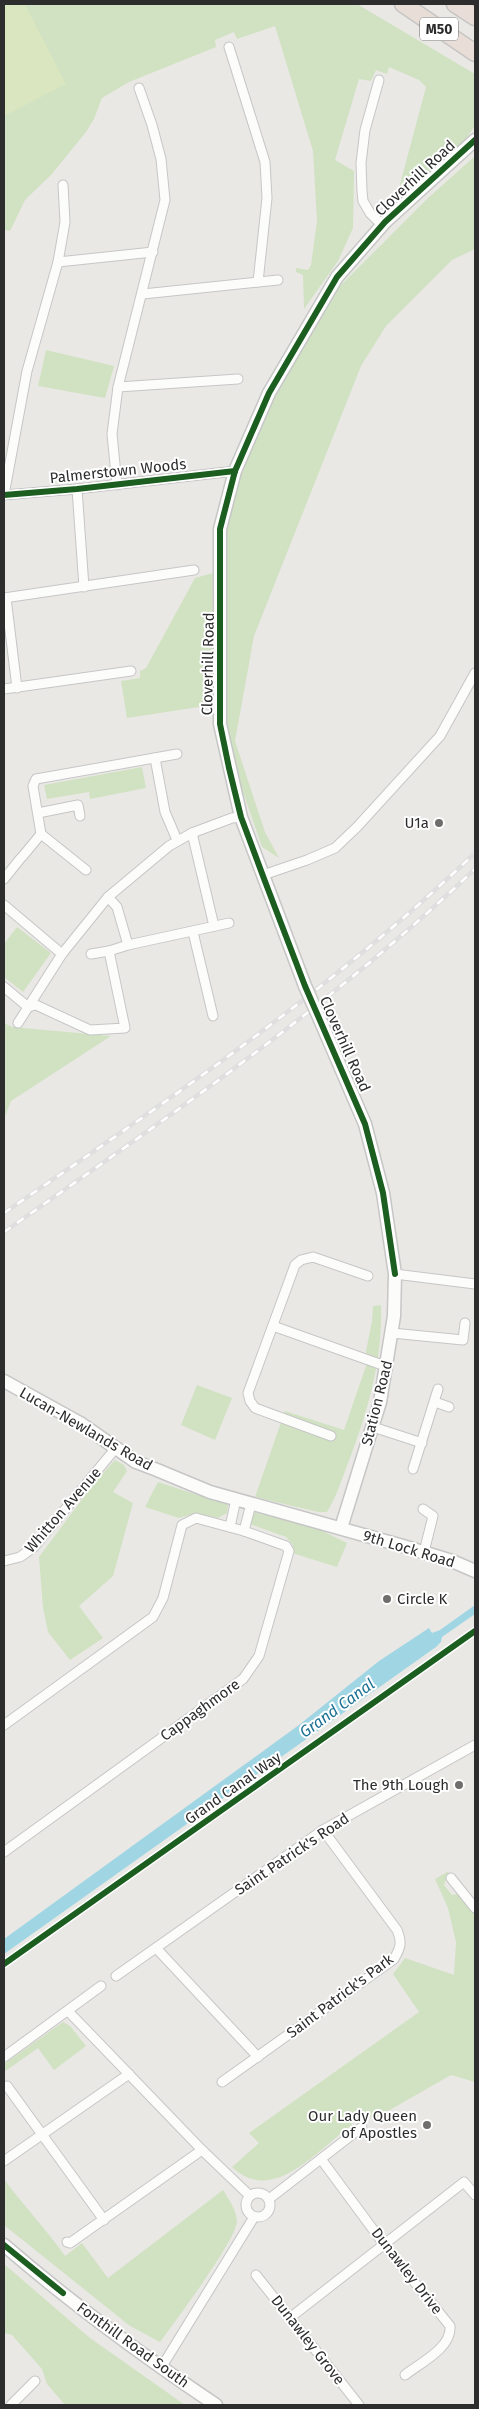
<svg xmlns="http://www.w3.org/2000/svg" width="479" height="2409" viewBox="0 0 479 2409" font-family="'Fira Sans',sans-serif">
	<rect width="100%" height="100%" fill="#eae8e5"/>
	<g fill="#d0e2c1">
		<path d="M4,4H357L475,74V126L465,140L395,203L426,87L419,80L389,67L387,74L376,70L371,81L359,79L335,160L354,171L353,228L338,261L304,309L303,275L296,272V268L308,270L311,265L317,221L313,151L275,26L237,39L234,32L215,40L216,47L129,82L102,98L94,119L86,132L51,175L25,200L10,231L4,230Z"/>
		<path d="M475,156V249L452,260L386,326L361,366L254,636L235,741L265,832L279,858L262,847L235,769L226,720V529L242,472L273,399L335,291L427,199Z"/>
		<path d="M46,350L114,366L105,398L38,386Z"/>
		<path d="M213,573L212,705L127,718L121,681L140,678V671L146,668L195,578Z"/>
		<path d="M142,767L146,788L90,799L89,792L47,799L44,785Z"/>
		<path d="M17,927L51,953L23,992L4,977V944Z"/>
		<path d="M4,1023L12,1027L111,1036L11,1101L4,1119Z"/>
		<path d="M381,1305C383,1361 367,1414 347,1466C341,1481 336,1498 327,1512H318L255,1497L285,1411L344,1430L366,1366V1351L372,1321L373,1306Z"/>
		<path d="M197,1385L232,1398L215,1440L181,1425Z"/>
		<path d="M115,1460L124,1465L127,1471L113,1492L133,1503L113,1576L79,1606L103,1638L70,1660L48,1632L43,1608L39,1557L95,1482Z"/>
		<path d="M158,1482L228,1505L227,1513L218,1518L196,1513L179,1518L145,1507Z"/>
		<path d="M253,1512L314,1527L347,1543L337,1567L292,1553L293,1545L286,1537L250,1524Z"/>
		<path d="M449,1871L444,1885L452,1895L458,1894L475,1914V2082L451,2075L374,2119L363,2113L351,2121L352,2125C317,2150 273,2206 232,2167L259,2143L249,2133L419,2012L393,1974L405,1958L454,1975L456,1942L448,1908L435,1879Z"/>
		<path d="M63,2022L70,2026L86,2046L54,2070L38,2048L4,2072V2064Z"/>
		<path d="M4,2179C23,2205 46,2229 65,2256L82,2243L108,2278L223,2190C229,2200 236,2209 237,2221C237,2239 174,2323 160,2342L130,2326L4,2225Z"/>
		<path d="M4,2264L90,2338L185,2405H65L47,2384L42,2369L12,2335L4,2333Z"/>
	</g>
	<path fill="#d9e6c0" d="M4,4H25L66,84L4,116Z"/>
	<path fill="#a0d6e4" d="M475,1605V1614L442,1637L441,1642L436,1647L4,1954V1939L299,1725L379,1661L429,1628L432,1633L440,1630Z"/>
	<g fill="none" stroke-linecap="round" stroke-linejoin="round">
		<g stroke="#c7c6c7" stroke-width="11">
			<g id="street">
				<path d="M229,47L265,162L267,198L258,282"/>
				<path d="M379,80L365,130L361,163L362,191L363,201L370,213L382,225"/>
				<path d="M58,262L153,252"/>
				<path d="M143,294L278,280"/>
				<path d="M118,387L238,379"/>
				<path d="M117,485L112,434L118,387L165,200L161,159L152,125L139,88"/>
				<path d="M77,489L84,587"/>
				<path d="M4,495L27,371L58,262L65,222L63,185"/>
				<path d="M4,495L77,489L235,471"/>
				<path d="M4,598L194,570"/>
				<path d="M6,598L17,688"/>
				<path d="M4,689L131,671"/>
				<path d="M155,758L165,812L177,840"/>
				<path d="M38,813L78,805L80,816"/>
				<path d="M192,833L214,926"/>
				<path d="M41,834L33,786L36,779L177,754"/>
				<path d="M22,857L41,834L86,870"/>
				<path d="M263,875L307,860L335,848L357,827L440,736L475,673"/>
				<path d="M4,879L20,859"/>
				<path d="M108,897L117,907L128,945L229,923"/>
				<path d="M4,905L62,954"/>
				<path d="M193,932L213,1016"/>
				<path d="M91,954L109,951L128,945"/>
				<path d="M4,987L28,1007L36,1005L90,1030L125,1028L109,951"/>
				<path d="M18,1023L62,954L108,897L169,846L192,833L232,818L241,817"/>
				<path d="M395,1274L475,1284"/>
				<path d="M273,1326L388,1367"/>
				<path d="M392,1333L463,1340L465,1323"/>
				<path d="M435,1402L449,1407"/>
				<path d="M373,1427L422,1443"/>
				<path d="M331,1436L255,1408L250,1401L248,1393L295,1265L301,1260L313,1257L368,1276"/>
				<path d="M413,1469L438,1389"/>
				<path d="M423,1509L433,1516L424,1552"/>
				<path d="M230,1527L236,1499"/>
				<path d="M244,1531L251,1504"/>
				<path d="M4,1561L20,1557L34,1547L115,1449"/>
				<path d="M4,1725L153,1617L163,1598L182,1525L196,1518L244,1531L286,1546L289,1551L259,1656L243,1679L4,1852"/>
				<path d="M451,1878L475,1908"/>
				<path d="M156,1948L258,2057"/>
				<path d="M116,1976L323,1830L475,1745"/>
				<path d="M68,2011L202,2150L250,2196"/>
				<path d="M4,2057L101,1986"/>
				<path d="M222,2082L394,1959C401,1947 402,1942 397,1930L323,1830"/>
				<path d="M7,2086L104,2220"/>
				<path d="M321,2159L383,2243L450,2326C452,2348 420,2363 405,2375"/>
				<path d="M4,2161L129,2074"/>
				<circle cx="258" cy="2205" r="12"/>
				<path d="M269,2199L362,2127"/>
				<path d="M67,2242L70,2243L202,2150"/>
				<path d="M256,2275L359,2405"/>
				<path d="M291,2317L464,2182L475,2195"/>
				<path d="M161,2368L254,2217"/>
				<path d="M11,2405L35,2381"/>
			</g>
		</g>
		<g stroke="#c7c6c7" stroke-width="15">
			<g id="secondary">
				<path d="M305,986L241,817L220,724V529L235,471L269,393L337,277L385,222L475,140"/>
				<path d="M321,1022L365,1124L383,1193L395,1274L394,1316L380,1402L341,1528"/>
				<path d="M4,1381L80,1423L136,1462L157,1470L210,1492L403,1546L452,1561L475,1571"/>
				<path d="M4,2245C71,2303 143,2356 216,2405"/>
			</g>
		</g>
		<g stroke="#c6c5c3" stroke-width="19">
			<g id="highway">
				<path d="M403,4L475,53"/>
				<path d="M455,4L475,17"/>
			</g>
		</g>
		<use href="#street" stroke="#fcfcfb" stroke-width="9"/>
		<use href="#secondary" stroke="#fcfcfb" stroke-width="12"/>
		<use href="#highway" stroke="#e8ded7" stroke-width="16"/>
		<g stroke="#dfdfe0" stroke-width="4.5">
			<g id="rail">
				<path d="M4,1213C169,1100 329,992 475,853"/>
				<path d="M4,1232C166,1119 331,1006 475,869"/>
			</g>
		</g>
		<use href="#rail" stroke="#fff" stroke-width="2.5" stroke-dasharray="8" stroke-linecap="butt"/>
		<g stroke="#c7c6c7" stroke-width="15" stroke-linecap="butt">
			<path id="secondary-bridge" d="M305,986L321,1022"/>
		</g>
		<use href="#secondary-bridge" stroke="#fcfcfb" stroke-width="12"/>
		<g stroke="#fff" stroke-width="9">
			<g id="cycleway">
				<path d="M4,495L77,489L235,471"/>
				<path d="M395,1274L383,1193L365,1124L305,986L266,884L241,817L229,768L220,724V529L235,471L269,393L337,277L385,222L475,140"/>
				<path d="M4,1964L475,1631"/>
				<path d="M4,2245L63,2293"/>
			</g>
		</g>
		<use href="#cycleway" stroke="#1b5e20" stroke-width="6"/>
	</g>
	<g fill="#6f6e6d" stroke="#fff" stroke-width="2">
		<circle cx="439" cy="823" r="5"/>
		<circle cx="387" cy="1599" r="5"/>
		<circle cx="459" cy="1785" r="5"/>
		<circle cx="427" cy="2125" r="5"/>
	</g>
	<g text-anchor="middle" dominant-baseline="central" stroke-width="4" stroke-linejoin="round" paint-order="stroke">
		<rect fill="#fff" stroke="#6c6c6c" stroke-width="1" x="420" y="17.5" width="38" height="23" rx="4"/>
		<g font-size="14" font-weight="bold" fill="#2d2d2d">
			<text x="439" y="29">M50</text>
		</g>
		<g font-size="15" fill="#2d2d2d" stroke="#fff">
			<text transform="translate(415 178) rotate(-43)">Cloverhill Road</text>
			<text transform="translate(118 471) rotate(-6)">Palmerstown Woods</text>
			<text transform="translate(208 664) rotate(-89)">Cloverhill Road</text>
			<text transform="translate(345 1044) rotate(66)">Cloverhill Road</text>
			<text transform="translate(377 1403) rotate(-76)">Station Road</text>
			<text transform="translate(86 1429) rotate(30)">Lucan-Newlands Road</text>
			<text transform="translate(63 1510) rotate(-49)">Whitton Avenue</text>
			<text transform="translate(409 1549) rotate(17)">9th Lock Road</text>
			<text transform="translate(200 1710) rotate(-36)">Cappaghmore</text>
			<text transform="translate(233 1788) rotate(-35)">Grand Canal Way</text>
			<text transform="translate(292 1854) rotate(-34)">Saint Patrick's Road</text>
			<text transform="translate(340 1996) rotate(-37)">Saint Patrick's Park</text>
			<text transform="translate(407 2271) rotate(52)">Dunawley Drive</text>
			<text transform="translate(308 2340) rotate(52)">Dunawley Grove</text>
			<text transform="translate(133 2345) rotate(36)">Fonthill Road South</text>
		</g>
		<g font-size="15" fill="#2d2d2d" stroke="#fff" text-anchor="end">
			<text x="429" y="823">U1a</text>
			<text x="397" y="1599" text-anchor="start">Circle K</text>
			<text x="449" y="1785">The 9th Lough</text>
			<text x="417" y="2116">Our Lady Queen<tspan x="417" dy="17">of Apostles</tspan></text>
		</g>
		<g font-size="16" font-style="italic" fill="#1c7093" stroke="#fff">
			<text transform="translate(337 1708) rotate(-36)">Grand Canal</text>
		</g>
	</g>
	<rect width="479" height="2409" fill="none" stroke="#2d2d2d" stroke-width="10"/>
</svg>
